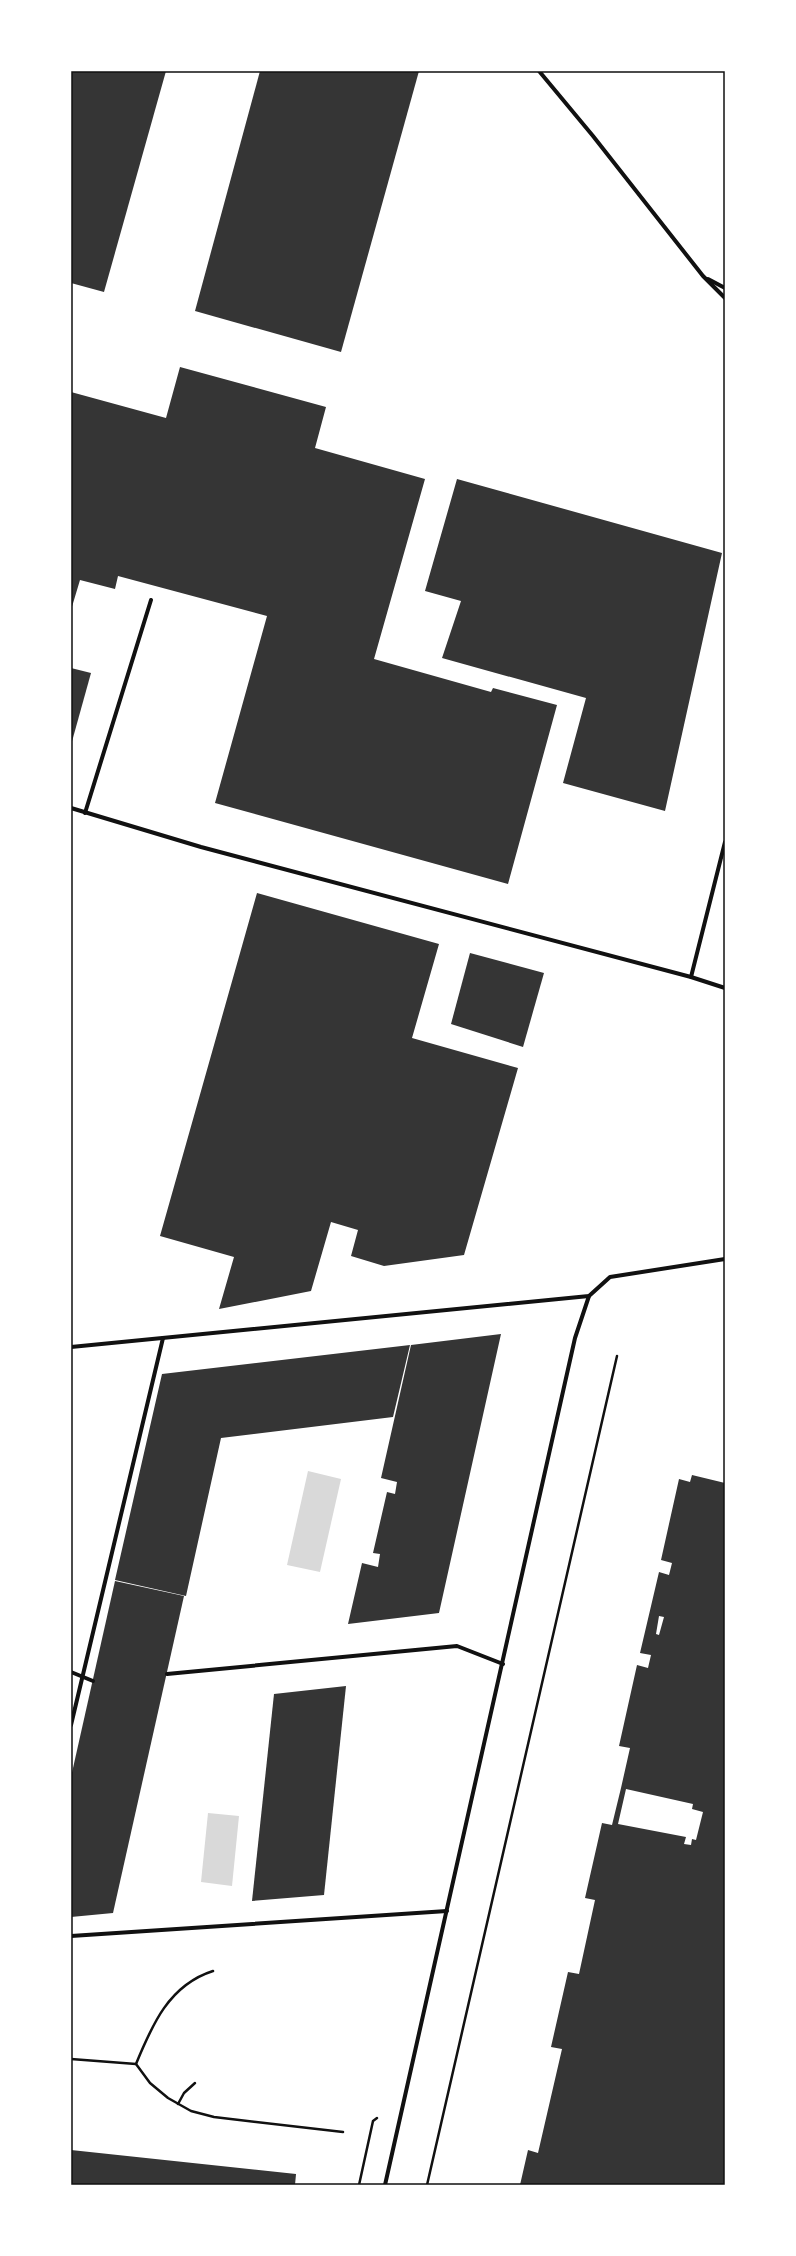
<svg xmlns="http://www.w3.org/2000/svg" width="796" height="2256" viewBox="0 0 796 2256" font-family="'DejaVu Sans',sans-serif">
	<rect width="100%" height="100%" fill="#fff"/>
	<g fill="#d9d9d9">
		<path d="M308,1471L341,1479L320,1572L287,1565Z"/>
		<path d="M208,1813L239,1816L232,1886L201,1882Z"/>
	</g>
	<g fill="#353535" fill-rule="evenodd">
		<path d="M71,71H166L104,292L71,283Z"/>
		<path d="M260,71H419L341,352L195,311Z"/>
		<path d="M180,367L326,407L315,448L425,479L374,659L491,692L493,688L557,705L508,884L215,803L267,616L118,576L115,589L80,580L71,610V392L166,418Z"/>
		<path d="M457,479L722,553L665,811L563,783L586,698L442,658L461,601L425,591Z"/>
		<path d="M71,668L91,673L71,745Z"/>
		<path d="M257,893L439,944L412,1038L518,1068L464,1255L384,1266L351,1256L358,1230L331,1222L311,1291L219,1309L234,1257L160,1236Z"/>
		<path d="M470,953L544,973L523,1047L451,1024Z"/>
		<path d="M501,1334L439,1613L348,1624L362,1563L378,1567L380,1554L373,1553L387,1492L395,1494L397,1482L381,1478L411,1345Z"/>
		<path d="M410,1345L393,1417L221,1438L186,1596L115,1580L162,1374Z"/>
		<path d="M692,1475L725,1483V2185H520L528,2150L538,2153L562,2049L551,2047L568,1972L579,1974L595,1900L585,1898L602,1823L612,1825L621,1788L630,1748L619,1746L637,1665L648,1668L651,1655L640,1653L659,1572L669,1575L672,1563L661,1560L679,1479L690,1482ZM659,1616L664,1617L659,1635L656,1634ZM626,1789L693,1804L692,1809L703,1812L696,1840L692,1839L691,1845L684,1844L686,1837L618,1824Z"/>
		<path d="M115,1581L184,1596L113,1913L71,1917V1777Z"/>
		<path d="M346,1686L324,1895L252,1901L274,1694Z"/>
		<path d="M71,2150L296,2174L295,2185H71Z"/>
	</g>
	<g fill="none" stroke-linecap="round" stroke-linejoin="round">
		<g stroke="#111" stroke-width="2.5">
			<path d="M71,2059L136,2064L150,2083L168,2098L191,2111L214,2117L343,2132"/>
			<path d="M136,2064C152,2025 169,1985 213,1971"/>
			<path d="M178,2104L184,2093L195,2083"/>
			<path d="M359,2185L373,2121L377,2118"/>
			<path d="M427,2185L617,1356"/>
		</g>
		<g stroke="#111" stroke-width="4">
			<path d="M539,71L593,136L703,276L725,298"/>
			<path d="M708,279L725,288"/>
			<path d="M71,808L201,847L691,977L725,988"/>
			<path d="M85,813L151,600"/>
			<path d="M691,977L725,842"/>
			<path d="M71,1347L589,1296L610,1277L725,1259"/>
			<path d="M71,1672L93,1681"/>
			<path d="M167,1674L457,1646L503,1664"/>
			<path d="M71,1725L163,1338"/>
			<path d="M71,1936L447,1911"/>
			<path d="M385,2185L575,1338L589,1296"/>
		</g>
	</g>
	<rect width="796" height="2256" fill="none" stroke="#ffffff" stroke-width="144"/>
	<rect x="72" y="72" width="652" height="2112" fill="none" stroke="#111" stroke-width="1.5"/>
</svg>
